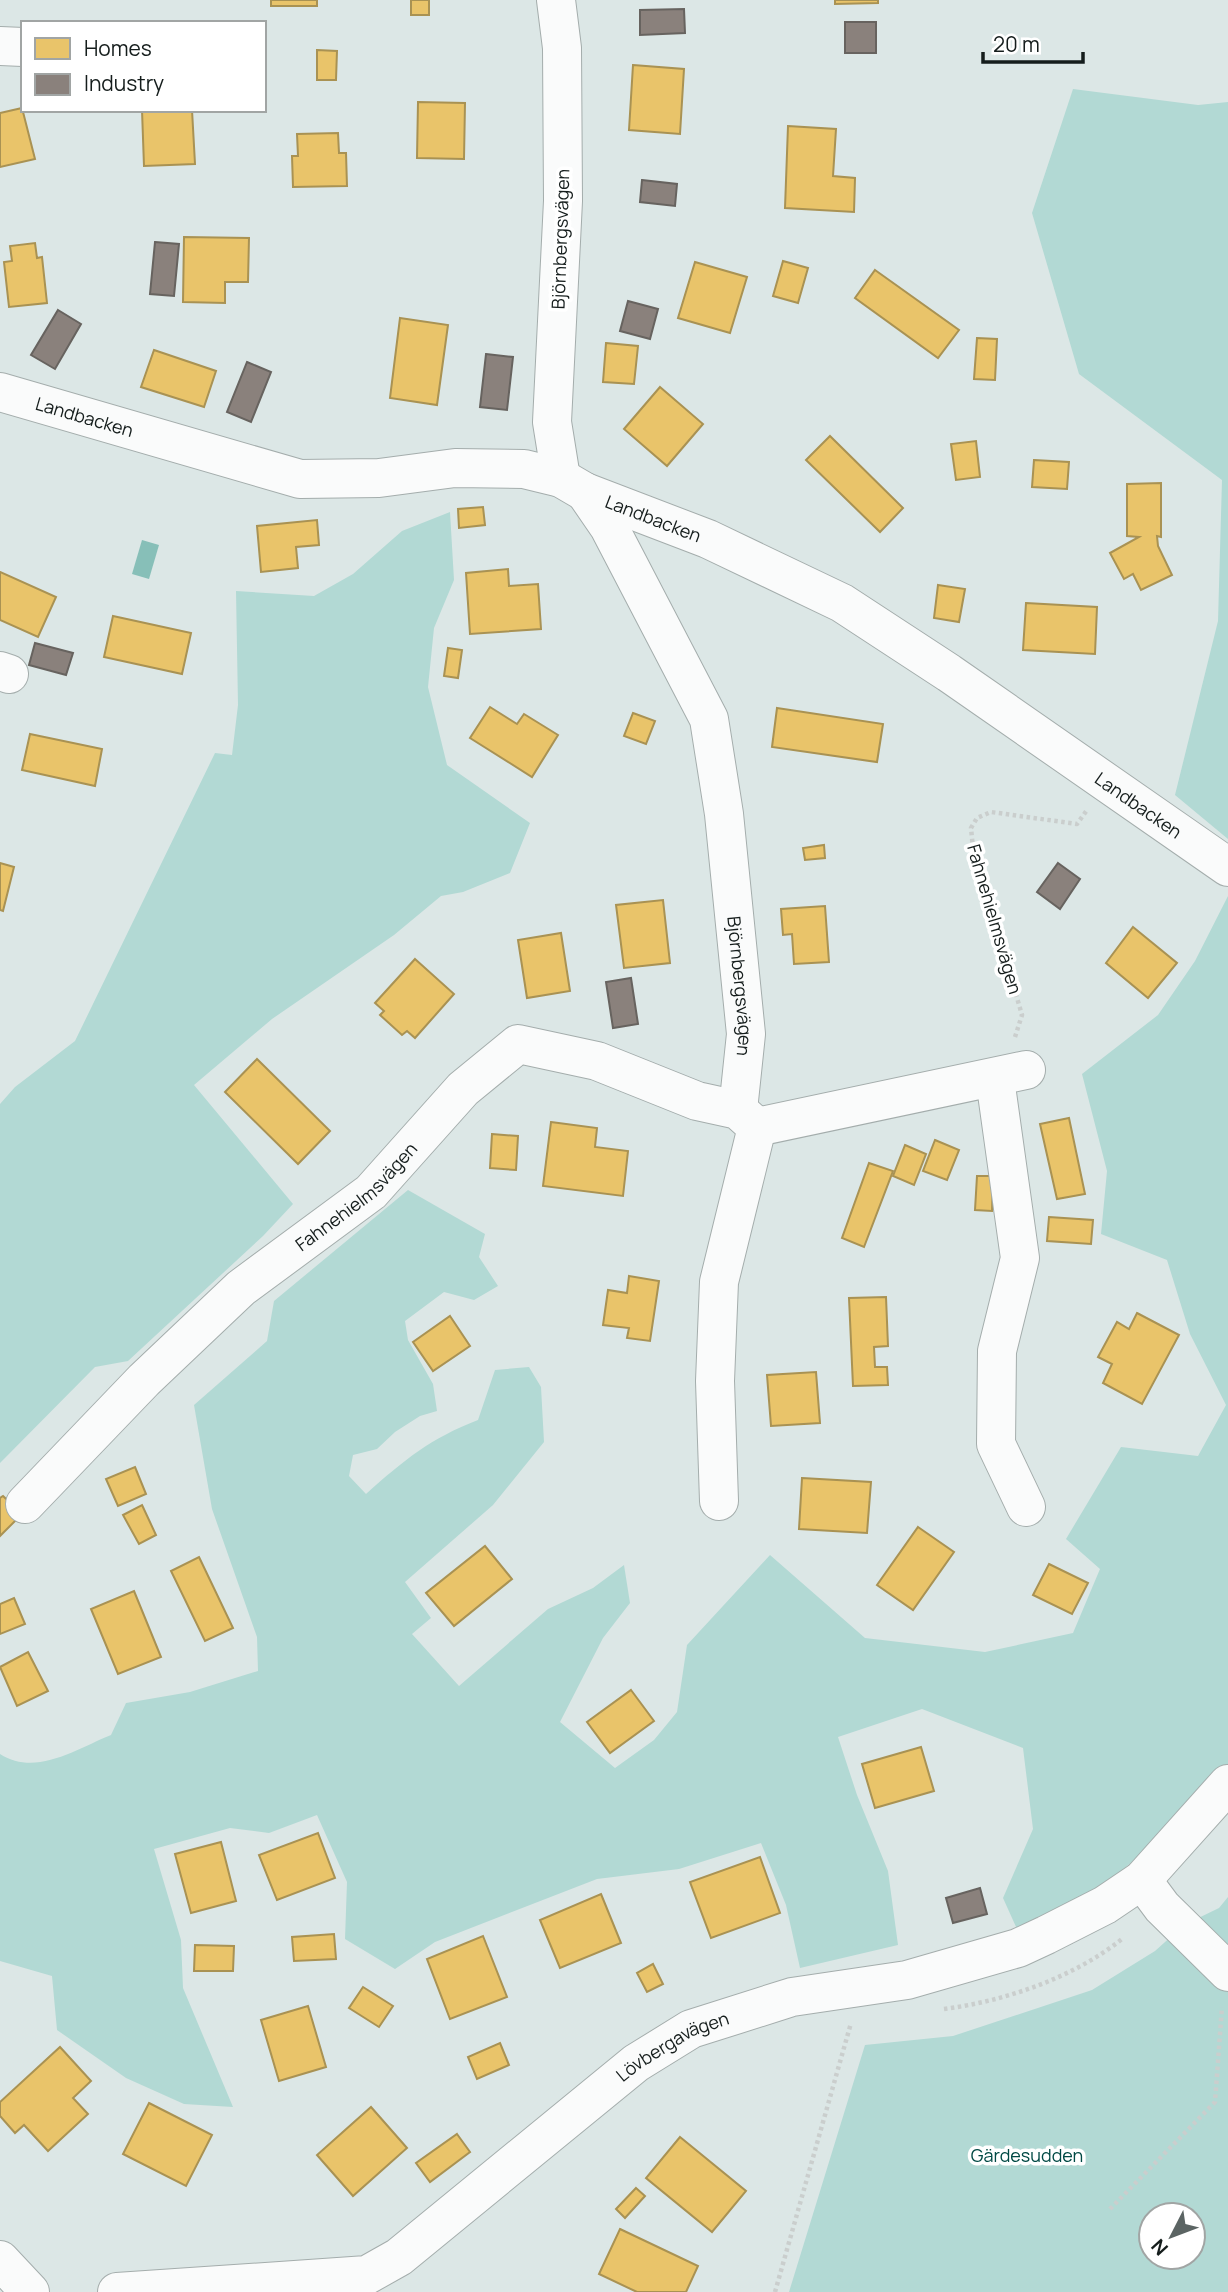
<svg xmlns="http://www.w3.org/2000/svg" width="1228" height="2292" viewBox="0 0 1228 2292" font-family="Manrope,sans-serif">
	<rect width="100%" height="100%" fill="#dce7e6"/>
	<g fill="#b2d9d4" fill-rule="evenodd">
		<path d="M1073,89L1198,105L1228,102V839L1175,795L1218,621L1222,480L1079,374L1032,213Z"/>
		<path d="M450,512L454,580L434,628L428,687L447,765L530,823L510,873L463,892L441,896L394,935L272,1019L194,1085L293,1204L263,1236L128,1361L95,1367L0,1463V1104L15,1087L75,1041L215,753L232,755L238,705L236,591L314,596L353,574L402,531Z"/>
		<path d="M1228,896V1769L1164,1835L1089,1898L1021,1938L1003,1898L1033,1829L1023,1748L922,1709L838,1737L857,1795L888,1871L898,1945L800,1968L786,1905L761,1843L679,1869L597,1879L435,1942L395,1969L345,1939L347,1882L317,1815L269,1833L230,1828L154,1849L181,1940L183,1988L233,2107L184,2104L126,2078L57,2030L52,1976L0,1961V1754C36,1777 76,1749 111,1735L126,1703L190,1692L258,1671L257,1637L212,1509L194,1405L267,1341L274,1301L408,1190L485,1234L479,1257L498,1286L474,1300L444,1292L405,1321L408,1340L433,1384L437,1411L420,1416L395,1432L377,1449L353,1455L349,1476L366,1494C404,1460 431,1438 478,1420L495,1370L529,1367L541,1387L544,1442L493,1505L405,1582L431,1618L412,1634L459,1686L548,1609L593,1588L624,1565L630,1603L603,1638L560,1722L615,1768L654,1740L677,1712L687,1645L770,1555L865,1638L985,1652L1073,1633L1100,1569L1066,1539L1121,1447L1198,1456L1226,1405L1190,1334L1167,1260L1101,1234L1107,1171L1082,1074L1158,1015L1195,961Z"/>
		<path d="M1228,1897V2292H789L865,2045L953,2036L1092,1990L1155,1951L1184,1925L1219,1908ZM1151,2215H1193V2257H1151Z"/>
	</g>
	<path fill="#87bfb8" d="M142,540L159,545L149,579L132,574Z"/>
	<g fill="#e9c46a" stroke="#a99253" stroke-width="2">
		<rect x="271" y="0" width="46" height="6"/>
		<rect x="411" y="0" width="18" height="15"/>
		<path d="M835,0H878V3L835,4Z"/>
		<path d="M317,50L337,51L336,80H317Z"/>
		<path d="M633,65L684,69L680,134L629,130Z"/>
		<path d="M418,102L465,103L464,159L417,158Z"/>
		<path d="M22,108L35,159L0,167V113Z"/>
		<path d="M142,110H192L195,164L144,166Z"/>
		<path d="M788,126L836,129L833,176L855,178L854,212L785,208Z"/>
		<path d="M338,133L339,153H346L347,186L293,187L292,156H298L297,134Z"/>
		<path d="M184,237L249,238L248,282H225V303L183,302Z"/>
		<path d="M35,243L37,258L42,257L47,303L9,307L4,262L12,261L10,246Z"/>
		<path d="M783,261L808,268L798,303L773,296Z"/>
		<path d="M695,262L747,277L730,333L678,318Z"/>
		<path d="M875,270L959,330L938,358L855,298Z"/>
		<path d="M400,318L448,325L437,405L390,398Z"/>
		<path d="M977,338L997,339L995,380L974,379Z"/>
		<path d="M606,343L638,346L634,384L603,382Z"/>
		<path d="M154,350L216,371L204,407L141,387Z"/>
		<path d="M660,387L703,424L667,466L624,429Z"/>
		<path d="M830,436L903,508L880,532L806,460Z"/>
		<path d="M976,441L980,477L956,480L951,444Z"/>
		<path d="M1034,460L1069,462L1067,489L1032,487Z"/>
		<path d="M1161,483V537L1157,536L1158,546L1172,575L1141,590L1133,574L1124,579L1110,553L1139,537L1127,536V484Z"/>
		<path d="M483,507L485,525L459,528L458,509Z"/>
		<path d="M317,520L319,545L296,547L298,568L261,572L257,526Z"/>
		<path d="M508,569L509,586L538,584L541,629L470,634L466,573Z"/>
		<path d="M0,572L56,597L38,637L0,620Z"/>
		<path d="M938,585L965,589L959,622L934,618Z"/>
		<path d="M1026,603L1097,607L1095,654L1023,650Z"/>
		<path d="M113,616L191,633L182,674L104,657Z"/>
		<path d="M448,648L462,650L458,678L444,676Z"/>
		<path d="M490,707L517,724L524,714L558,735L532,777L470,738Z"/>
		<path d="M777,708L883,724L877,762L772,747Z"/>
		<path d="M633,713L655,721L646,744L624,736Z"/>
		<path d="M30,734L102,749L95,786L22,770Z"/>
		<path d="M824,845L825,858L805,860L803,848Z"/>
		<path d="M0,863L14,867L3,911L0,910Z"/>
		<path d="M663,900L670,963L624,968L616,905Z"/>
		<path d="M825,906L829,962L794,964L792,934L783,935L781,909Z"/>
		<path d="M1133,927L1177,963L1148,998L1106,963Z"/>
		<path d="M561,933L570,991L527,998L518,940Z"/>
		<path d="M415,959L454,994L415,1038L407,1031L402,1035L380,1015L384,1011L375,1003Z"/>
		<path d="M257,1059L330,1131L298,1164L225,1092Z"/>
		<path d="M1069,1118L1085,1194L1057,1199L1040,1124Z"/>
		<path d="M551,1122L597,1128L595,1147L628,1151L623,1196L543,1186Z"/>
		<path d="M492,1134L518,1136L516,1170L490,1168Z"/>
		<path d="M935,1140L959,1150L947,1180L923,1171Z"/>
		<path d="M905,1145L926,1154L914,1185L893,1176Z"/>
		<path d="M869,1163L893,1171L864,1247L842,1238Z"/>
		<path d="M977,1176H993L992,1211L975,1210Z"/>
		<path d="M1049,1217L1093,1220L1091,1244L1047,1241Z"/>
		<path d="M629,1276L659,1281L650,1341L627,1338L629,1328L603,1325L608,1290L627,1293Z"/>
		<path d="M886,1297L888,1346L874,1347L875,1367H887L888,1385L853,1386L849,1298Z"/>
		<path d="M1137,1313L1179,1335L1142,1404L1103,1383L1112,1364L1098,1357L1117,1322L1129,1329Z"/>
		<path d="M450,1316L470,1346L433,1371L413,1342Z"/>
		<path d="M816,1372L820,1423L771,1426L767,1375Z"/>
		<path d="M135,1467L146,1494L118,1506L106,1479Z"/>
		<path d="M802,1478L871,1482L867,1533L799,1529Z"/>
		<path d="M3,1496L22,1514L0,1536V1498Z"/>
		<path d="M142,1505L156,1535L139,1544L123,1515Z"/>
		<path d="M918,1527L954,1552L913,1610L877,1585Z"/>
		<path d="M485,1546L512,1579L454,1626L426,1593Z"/>
		<path d="M199,1557L233,1628L205,1641L171,1571Z"/>
		<path d="M1049,1564L1088,1583L1072,1614L1033,1595Z"/>
		<path d="M134,1591L161,1657L118,1674L91,1609Z"/>
		<path d="M14,1598L25,1624L0,1634V1604Z"/>
		<path d="M28,1652L48,1691L17,1706L0,1667Z"/>
		<path d="M631,1690L654,1721L610,1753L587,1722Z"/>
		<path d="M921,1747L934,1791L875,1808L862,1764Z"/>
		<path d="M318,1833L335,1878L277,1900L259,1855Z"/>
		<path d="M221,1842L236,1901L191,1913L175,1854Z"/>
		<path d="M760,1857L780,1913L711,1938L690,1882Z"/>
		<path d="M601,1894L621,1943L560,1968L540,1920Z"/>
		<path d="M334,1934L336,1959L294,1961L292,1937Z"/>
		<path d="M483,1936L507,1997L450,2019L427,1959Z"/>
		<path d="M195,1945L234,1946L233,1971H194Z"/>
		<path d="M653,1964L663,1984L647,1992L637,1973Z"/>
		<path d="M363,1987L393,2006L379,2027L349,2008Z"/>
		<path d="M308,2006L326,2067L279,2081L261,2020Z"/>
		<path d="M500,2043L509,2065L477,2079L468,2057Z"/>
		<path d="M60,2047L91,2081L73,2098L88,2114L48,2151L24,2125L15,2133L0,2116V2102Z"/>
		<path d="M149,2103L212,2135L186,2186L123,2154Z"/>
		<path d="M371,2107L407,2148L353,2196L317,2155Z"/>
		<path d="M457,2134L470,2152L430,2182L416,2163Z"/>
		<path d="M680,2137L746,2191L712,2232L646,2178Z"/>
		<path d="M636,2188L645,2196L625,2218L616,2209Z"/>
		<path d="M620,2229L698,2266L686,2292H637L599,2274Z"/>
	</g>
	<g fill="#8a817c" stroke="#67635f" stroke-width="2">
		<path d="M684,9L685,33L640,35V10Z"/>
		<rect x="845" y="22" width="31" height="31"/>
		<path d="M642,180L677,184L675,206L640,202Z"/>
		<path d="M155,242L179,244L174,296L150,294Z"/>
		<path d="M628,301L658,309L650,339L620,331Z"/>
		<path d="M58,310L81,324L55,369L31,355Z"/>
		<path d="M486,354L513,357L507,410L480,407Z"/>
		<path d="M247,362L271,372L251,422L227,412Z"/>
		<path d="M35,643L73,653L66,675L29,665Z"/>
		<path d="M1058,863L1080,879L1060,909L1037,892Z"/>
		<path d="M631,978L638,1024L613,1028L606,982Z"/>
		<path d="M980,1888L987,1914L953,1923L946,1898Z"/>
	</g>
	<g fill="none" stroke-linecap="round" stroke-linejoin="round">
		<g stroke="#a4adac" stroke-width="40">
			<g id="minor">
				<path d="M556,0L562,48L563,201L552,422L561,478"/>
				<path d="M0,46L23,47"/>
				<path id="s1" d="M0,392L300,479L379,478L455,468L524,469L561,478L585,492L708,539L842,603L949,673L1228,867"/>
				<path id="s2" d="M585,492L609,527L709,719L724,814L746,1034L738,1110"/>
				<path d="M0,671L9,674"/>
				<path d="M995,1079L1020,1258L997,1351L996,1444L1026,1507"/>
				<path d="M757,1127L1026,1070"/>
				<path id="s3" d="M25,1504L144,1380L241,1288L371,1192L463,1089L518,1044L597,1061L697,1101L738,1110L757,1127L719,1282L715,1381L719,1501"/>
				<path d="M1142,1880L1162,1907L1228,1972"/>
				<path d="M0,2260L30,2292"/>
				<path id="s4" d="M117,2292L367,2275L399,2257L636,2063L691,2029L792,1997L907,1980L1018,1948L1046,1935L1105,1905L1142,1880L1228,1784"/>
			</g>
		</g>
		<g stroke="#cacecd" stroke-width="4.5" stroke-dasharray="3.5 3.5" stroke-linecap="butt">
			<path d="M1015,1037L1022,1015L973,848L971,828L977,818L991,812L1077,824L1087,810"/>
			<path d="M944,2009C1005,2001 1073,1978 1122,1939"/>
			<path d="M1110,2209L1215,2102L1222,2007"/>
			<path d="M775,2292L851,2023"/>
		</g>
		<use href="#minor" stroke="#fafbfb" stroke-width="38"/>
	</g>
	<g text-anchor="middle" dominant-baseline="central" stroke-width="7" stroke-linejoin="round" paint-order="stroke">
		<g font-size="18" fill="#151d1c" stroke="#fff">
			<text transform="translate(560 239) rotate(-88)">Björnbergsvägen</text>
			<text stroke="none"><textPath href="#s1" startOffset="88">Landbacken</textPath></text>
			<text stroke="none"><textPath href="#s1" startOffset="676">Landbacken</textPath></text>
			<text stroke="none"><textPath href="#s1" startOffset="1242">Landbacken</textPath></text>
			<text transform="translate(995 919) rotate(74)">Fahnehielmsvägen</text>
			<text stroke="none"><textPath href="#s2" startOffset="528">Björnbergsvägen</textPath></text>
			<text stroke="none"><textPath href="#s3" startOffset="453">Fahnehielmsvägen</textPath></text>
			<text stroke="none"><textPath href="#s4" startOffset="634">Lövbergavägen</textPath></text>
		</g>
		<g font-size="18" fill="#004944" stroke="#fff">
			<text x="1027" y="2155">Gärdesudden</text>
		</g>
	</g>
	<rect x="21" y="21" width="245" height="91" fill="#ffffff" stroke="#a1a5a4" stroke-width="2"/>
	<rect x="35" y="38" width="35" height="21" fill="#e9c46a" stroke="#a1a5a4" stroke-width="2"/>
	<text x="84" y="56" font-size="21" fill="#151d1c">Homes</text>
	<rect x="35" y="74" width="35" height="21" fill="#8a817c" stroke="#a1a5a4" stroke-width="2"/>
	<text x="84" y="91" font-size="21" fill="#151d1c">Industry</text>
	<g transform="translate(1172 2236) rotate(228)"><circle r="33" fill="#ffffff" stroke="#a1a5a4" stroke-width="2"/>
	<path d="M0-5L12 26L0 18L-12 26Z" fill="#5b6463"/>
	<text y="-10" font-size="19" font-weight="bold" text-anchor="middle" fill="#151d1c">N</text>
	</g>
	<path d="M983 52v10h100v-10" fill="none" stroke="#151d1c" stroke-width="3.5"/>
	<text x="993" y="52" font-size="21" fill="#151d1c" stroke="#ffffff" stroke-width="5" paint-order="stroke">20 m</text>
</svg>
